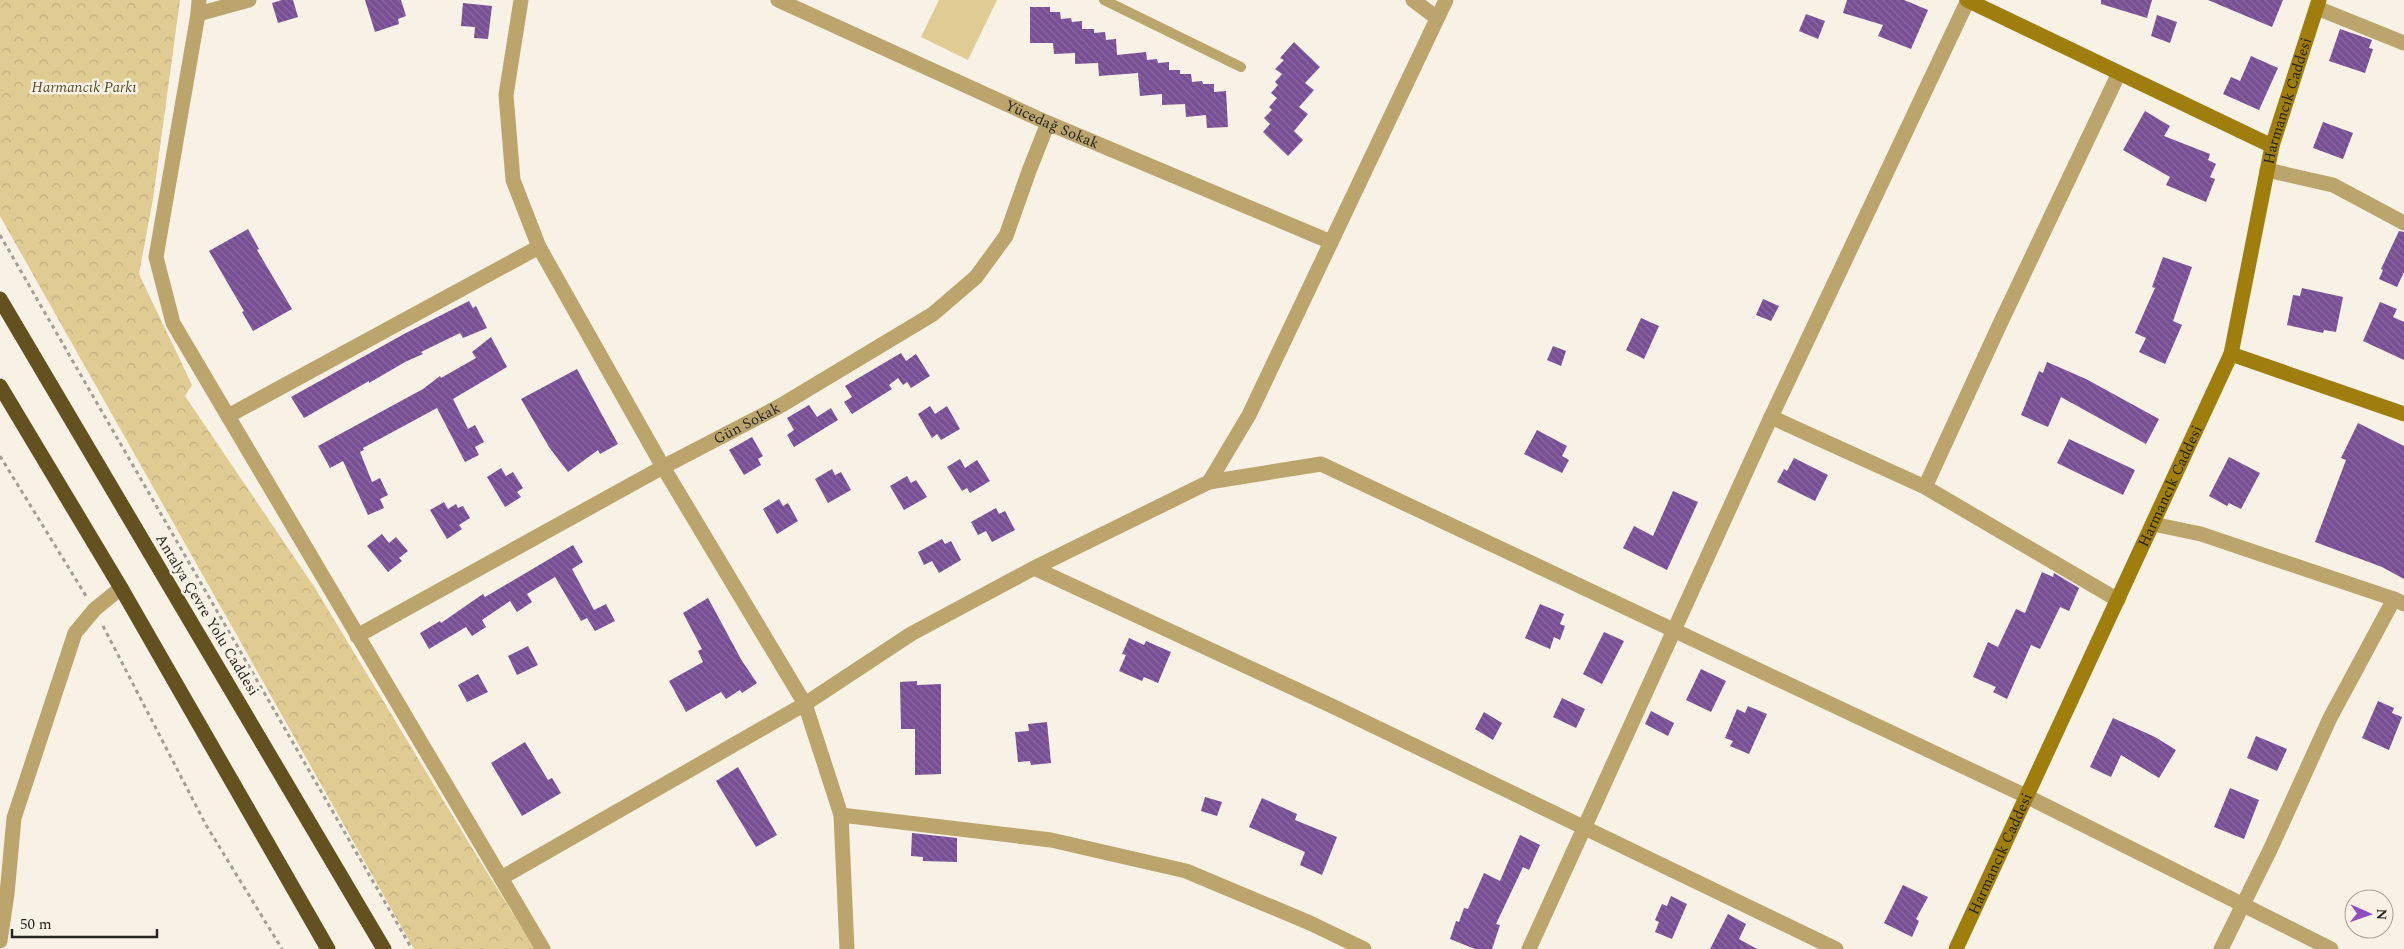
<svg xmlns="http://www.w3.org/2000/svg" width="2404" height="949" viewBox="0 0 2404 949" font-family="Spectral,serif">
	<defs>
		<pattern id="park-crowns" width="20" height="18" patternUnits="userSpaceOnUse" patternTransform="scale(1.25)"><rect width="20" height="18" fill="#e0cb93"/><path d="M2 6a3 3 0 1 1 6 0M12 15a3 3 0 1 1 6 0" fill="none" stroke="#c0ae7e"/></pattern>
		<pattern id="building-back-hatch" width="6" height="6" patternUnits="userSpaceOnUse" patternTransform="scale(1.25)"><rect width="6" height="6" fill="#784e95"/><path d="M-1 5l2 2M0 0l6 6M5-1l2 2" fill="none" stroke="#8a6a9f"/></pattern>
	</defs>
	<rect width="100%" height="100%" fill="#f7f2e5"/>
	<path fill="url(#park-crowns)" d="M0,0H180L153,199L139,274L192,385L185,396L315,588L480,861L535,949H414L0,216Z"/>
	<path fill="#e0cb93" d="M939,0H997L968,60L921,37Z"/>
	<g fill="url(#building-back-hatch)">
		<path d="M282,0H293L298,17L278,23L272,3Z"/>
		<path d="M365,0H401L406,16L398,19L399,24L375,32Z"/>
		<path d="M1847,0H1904L1928,10L1911,49L1878,36L1883,25L1843,13Z"/>
		<path d="M2101,0H2152L2147,18L2101,4Z"/>
		<path d="M2208,0H2283L2272,27Z"/>
		<path d="M463,3L492,6L488,39L474,38L475,27L461,26Z"/>
		<path d="M1030,7H1050V12H1060L1061,19L1071,18L1072,22L1082,21V29H1094V33L1105,32L1106,40L1116,39L1117,55L1146,52L1147,60L1157,59L1158,63L1169,62V70H1180V74H1191L1192,82L1202,81L1203,84H1214V92L1226,91L1228,127L1207,128L1206,115L1186,117L1185,104L1162,105V94L1140,96L1138,73L1099,76L1098,63L1075,64V53L1054,54L1053,43H1030Z"/>
		<path d="M1806,14L1825,21L1818,39L1799,31Z"/>
		<path d="M2157,15L2177,22L2170,43L2151,36Z"/>
		<path d="M2340,29L2372,40L2369,48L2373,49L2365,73L2329,61Z"/>
		<path d="M1294,42L1320,67L1305,83L1314,90L1299,107L1308,114L1294,131L1303,140L1288,156L1263,132L1270,124L1264,118L1272,110L1269,107L1277,98L1271,93L1278,85L1275,82L1282,74L1275,69L1284,60L1280,58Z"/>
		<path d="M2251,56L2278,68L2259,110L2223,94L2231,77L2240,81Z"/>
		<path d="M2145,111L2170,126L2164,136L2210,154L2208,160L2216,164L2210,177L2215,179L2206,202L2166,185L2170,177L2123,150Z"/>
		<path d="M2323,122L2353,133L2343,159L2313,148Z"/>
		<path d="M248,229L259,249L257,250L292,309L253,331L242,312L244,311L209,251Z"/>
		<path d="M2399,231L2404,232V272L2397,287L2379,279L2383,270L2381,269Z"/>
		<path d="M2163,257L2192,267L2173,321L2182,325L2165,364L2139,352L2146,338L2135,333L2155,288L2152,287Z"/>
		<path d="M2302,288L2343,297L2336,332L2324,330L2323,333L2287,325L2293,295L2300,296Z"/>
		<path d="M1763,299L1779,306L1771,321L1756,315Z"/>
		<path d="M469,301L473,308L476,306L487,328L463,338L460,333L421,352L423,354L405,362L369,383V381L304,418L291,397L404,334Z"/>
		<path d="M2380,302L2397,309L2393,317L2404,322V360L2363,341Z"/>
		<path d="M1641,318L1659,326L1644,359L1626,350Z"/>
		<path d="M491,337L507,367L453,399L468,429L475,425L484,442L475,447L479,455L465,462L437,408L363,448L364,450L360,452L372,482L380,478L388,495L380,499L384,508L368,515L343,461L330,468L318,446L423,389L440,376L441,378L476,358L472,352Z"/>
		<path d="M1553,346L1566,351L1561,366L1547,360Z"/>
		<path d="M901,353L906,361L916,354L930,376L911,388L907,382L903,385L898,378L889,385L892,389L852,414L844,402L852,397L845,386Z"/>
		<path d="M2047,362L2086,379L2159,419L2146,444L2061,397L2048,427L2021,415L2039,371L2043,373Z"/>
		<path d="M577,369L618,444L600,454L598,450L568,472L549,447L521,399Z"/>
		<path d="M809,405L817,417L831,408L838,420L794,447L787,435L794,430L787,418Z"/>
		<path d="M930,406L935,414L947,406L960,429L941,440L937,434L932,438L918,414Z"/>
		<path d="M2358,423L2404,446V579L2382,567L2315,542L2346,460L2341,458Z"/>
		<path d="M1537,430L1567,446L1562,456L1569,460L1562,473L1524,454Z"/>
		<path d="M752,437L763,456L758,459L761,465L744,475L729,450Z"/>
		<path d="M2069,439L2135,470L2123,495L2057,463Z"/>
		<path d="M2229,457L2260,473L2241,509L2229,503L2227,506L2209,496Z"/>
		<path d="M1794,458L1828,475L1815,501L1777,482L1784,469L1787,471Z"/>
		<path d="M960,459L965,468L977,460L990,481L970,493L967,488L962,491L947,467Z"/>
		<path d="M501,468L506,476L513,472L523,488L517,492L521,497L505,507L487,477Z"/>
		<path d="M832,469L835,475L841,472L851,490L828,503L815,479Z"/>
		<path d="M907,476L911,483L916,480L927,497L904,510L890,486Z"/>
		<path d="M1673,491L1698,502L1667,570L1623,548L1634,526L1653,536Z"/>
		<path d="M779,499L783,506L788,503L798,521L777,534L763,509Z"/>
		<path d="M444,502L448,509L456,504L458,508L463,506L470,518L459,525L462,529L447,539L430,510Z"/>
		<path d="M996,508L999,514L1005,511L1015,530L992,542L986,531L978,535L971,522Z"/>
		<path d="M382,534L389,543L396,537L408,551L399,558L402,561L388,572L367,546Z"/>
		<path d="M942,539L945,544L951,541L961,560L939,573L932,561L924,565L918,552Z"/>
		<path d="M573,545L583,562L572,569L594,610L606,604L615,621L595,631L587,618L581,621L555,577L527,594L532,602L517,612L510,601L482,620L486,627L472,636L466,627L429,649L420,633L440,621L441,623L483,594L485,597Z"/>
		<path d="M2042,572L2053,577L2054,573L2079,588L2069,611L2060,607L2040,649L2031,645L2007,699L1993,692L1996,687L1973,677L1988,642L1998,647L2016,609L2025,613Z"/>
		<path d="M708,598L742,661L757,683L742,693L740,690L726,699L721,692L686,712L669,681L703,662L698,651L702,649L683,613Z"/>
		<path d="M1540,604L1564,614L1560,624L1565,626L1560,640L1554,637L1550,649L1525,638Z"/>
		<path d="M1604,632L1624,641L1602,684L1583,674Z"/>
		<path d="M1129,638L1144,645L1146,641L1171,652L1158,683L1144,677L1142,681L1119,671L1126,655L1122,654Z"/>
		<path d="M528,646L538,665L517,675L508,656Z"/>
		<path d="M1701,669L1726,681L1711,712L1686,700Z"/>
		<path d="M478,674L488,692L467,702L458,685Z"/>
		<path d="M917,681V685L941,684V774L915,775V729H901L900,682Z"/>
		<path d="M1562,698L1585,709L1576,728L1553,717Z"/>
		<path d="M2378,701L2394,708L2392,713L2402,717L2389,750L2362,738Z"/>
		<path d="M1748,706L1767,714L1749,754L1730,746L1733,741L1725,738L1737,709L1745,713Z"/>
		<path d="M1651,711L1674,723L1668,736L1645,724Z"/>
		<path d="M1484,712L1502,723L1493,740L1475,729Z"/>
		<path d="M2113,718L2155,737L2176,750L2159,778L2121,755L2111,777L2090,767Z"/>
		<path d="M1047,722L1051,763L1031,765L1030,761L1018,762L1015,732L1029,731L1028,724Z"/>
		<path d="M2256,736L2287,749L2277,771L2247,758Z"/>
		<path d="M525,742L548,780L552,778L561,793L522,816L491,763Z"/>
		<path d="M738,767L777,835L756,847L716,781Z"/>
		<path d="M2230,788L2259,800L2244,839L2214,827Z"/>
		<path d="M1205,797L1222,802L1217,816L1201,811Z"/>
		<path d="M1262,798L1297,814L1295,820L1337,837L1322,875L1300,865L1305,852L1249,827Z"/>
		<path d="M912,833L957,838V862L923,861V857L911,856Z"/>
		<path d="M1520,835L1540,845L1529,870L1523,867L1496,924L1500,925L1492,949H1475L1450,939L1456,921L1459,922L1464,908L1468,909L1484,873L1500,881Z"/>
		<path d="M1903,885L1928,897L1916,919L1919,921L1912,937L1884,923Z"/>
		<path d="M1671,896L1687,904L1672,939L1655,932L1659,922L1655,920L1662,904L1667,906Z"/>
		<path d="M1728,914L1746,924L1739,939L1757,949H1710Z"/>
	</g>
	<g fill="none" stroke-linecap="round" stroke-linejoin="round">
		<g stroke="#a29e95" stroke-width="3" stroke-dasharray="4 4" stroke-linecap="butt">
			<path d="M0,235L412,949"/>
			<path d="M0,456L86,596"/>
			<path d="M103,626L206,825L282,949"/>
		</g>
		<path stroke="#bba56c" stroke-width="10" d="M1104,0L1241,67"/>
		<g stroke="#bba56c" stroke-width="15">
			<path d="M199,0L198,14L156,257L173,323L543,949"/>
			<path d="M521,0L506,95L513,180L539,247L663,467L805,704L841,815L847,949"/>
			<path id="s1" d="M778,0L1048,123L1331,242"/>
			<path d="M1413,0L1437,18"/>
			<path d="M2317,8L2404,43"/>
			<path d="M198,14L249,0"/>
			<path d="M2267,170L2333,185L2404,223"/>
			<path d="M228,416L539,247"/>
			<path d="M1771,417L1925,487L2118,600"/>
			<path d="M1209,482L1321,464L2028,797L2331,949"/>
			<path d="M1925,487L1999,326L2119,73"/>
			<path d="M2153,524L2201,534L2394,599L2404,604"/>
			<path d="M1034,568L1332,706L1836,949"/>
			<path id="s2" d="M357,636L663,467L780,406L933,314L976,277L1006,236L1029,171L1048,123"/>
			<path d="M841,815L1051,840L1186,871L1310,923L1364,949"/>
			<path d="M501,878L805,704L911,634L1034,568L1209,482L1249,415L1446,0"/>
			<path d="M0,941L7,894L14,818L75,633L95,609L121,588"/>
			<path d="M1529,949L1771,417L1968,0"/>
			<path d="M2221,949L2270,850L2330,718L2394,599"/>
		</g>
		<g stroke="#a07e0d" stroke-width="15">
			<path d="M1967,0L2272,146"/>
			<path d="M2231,354L2404,414"/>
			<path id="s3" d="M1956,949L2231,354L2272,146L2319,0"/>
		</g>
		<g stroke="#63511f" stroke-width="15">
			<path d="M0,299L384,949"/>
			<path d="M0,386L121,588L328,949"/>
		</g>
	</g>
	<g text-anchor="middle" dominant-baseline="central" stroke-width="5" stroke-linejoin="round" paint-order="stroke">
		<g font-size="15" font-style="italic" fill="#5c4e27" stroke="#f7f2e5">
			<text x="84" y="87">Harmancık Parkı</text>
		</g>
		<g font-size="15" fill="#272521" stroke="#f7f2e5">
			<text stroke="none"><textPath href="#s3" startOffset="915">Harmancık Caddesi</textPath></text>
			<text stroke="none"><textPath href="#s1" startOffset="301">Yücedağ Sokak</textPath></text>
			<text stroke="none"><textPath href="#s2" startOffset="444">Gün Sokak</textPath></text>
			<text stroke="none"><textPath href="#s3" startOffset="510">Harmancık Caddesi</textPath></text>
			<text transform="translate(207 615) rotate(59)">Antalya Çevre Yolu Caddesi</text>
			<text stroke="none"><textPath href="#s3" startOffset="105">Harmancık Caddesi</textPath></text>
		</g>
	</g>
	<g transform="translate(2369 914) rotate(92)"><circle r="24" fill="#f7f2e5" stroke="#a4a097"/>
	<path d="M0-4L9 19L0 12L-9 19Z" fill="#934cc0"/>
	<text y="-8" font-size="14" font-weight="bold" text-anchor="middle" fill="#272521">N</text>
	</g>
	<path d="M12 929v8h145v-8" fill="none" stroke="#272521" stroke-width="2.5"/>
	<text x="20" y="929" font-size="15" fill="#272521" stroke="#f7f2e5" stroke-width="4" paint-order="stroke">50 m</text>
</svg>
